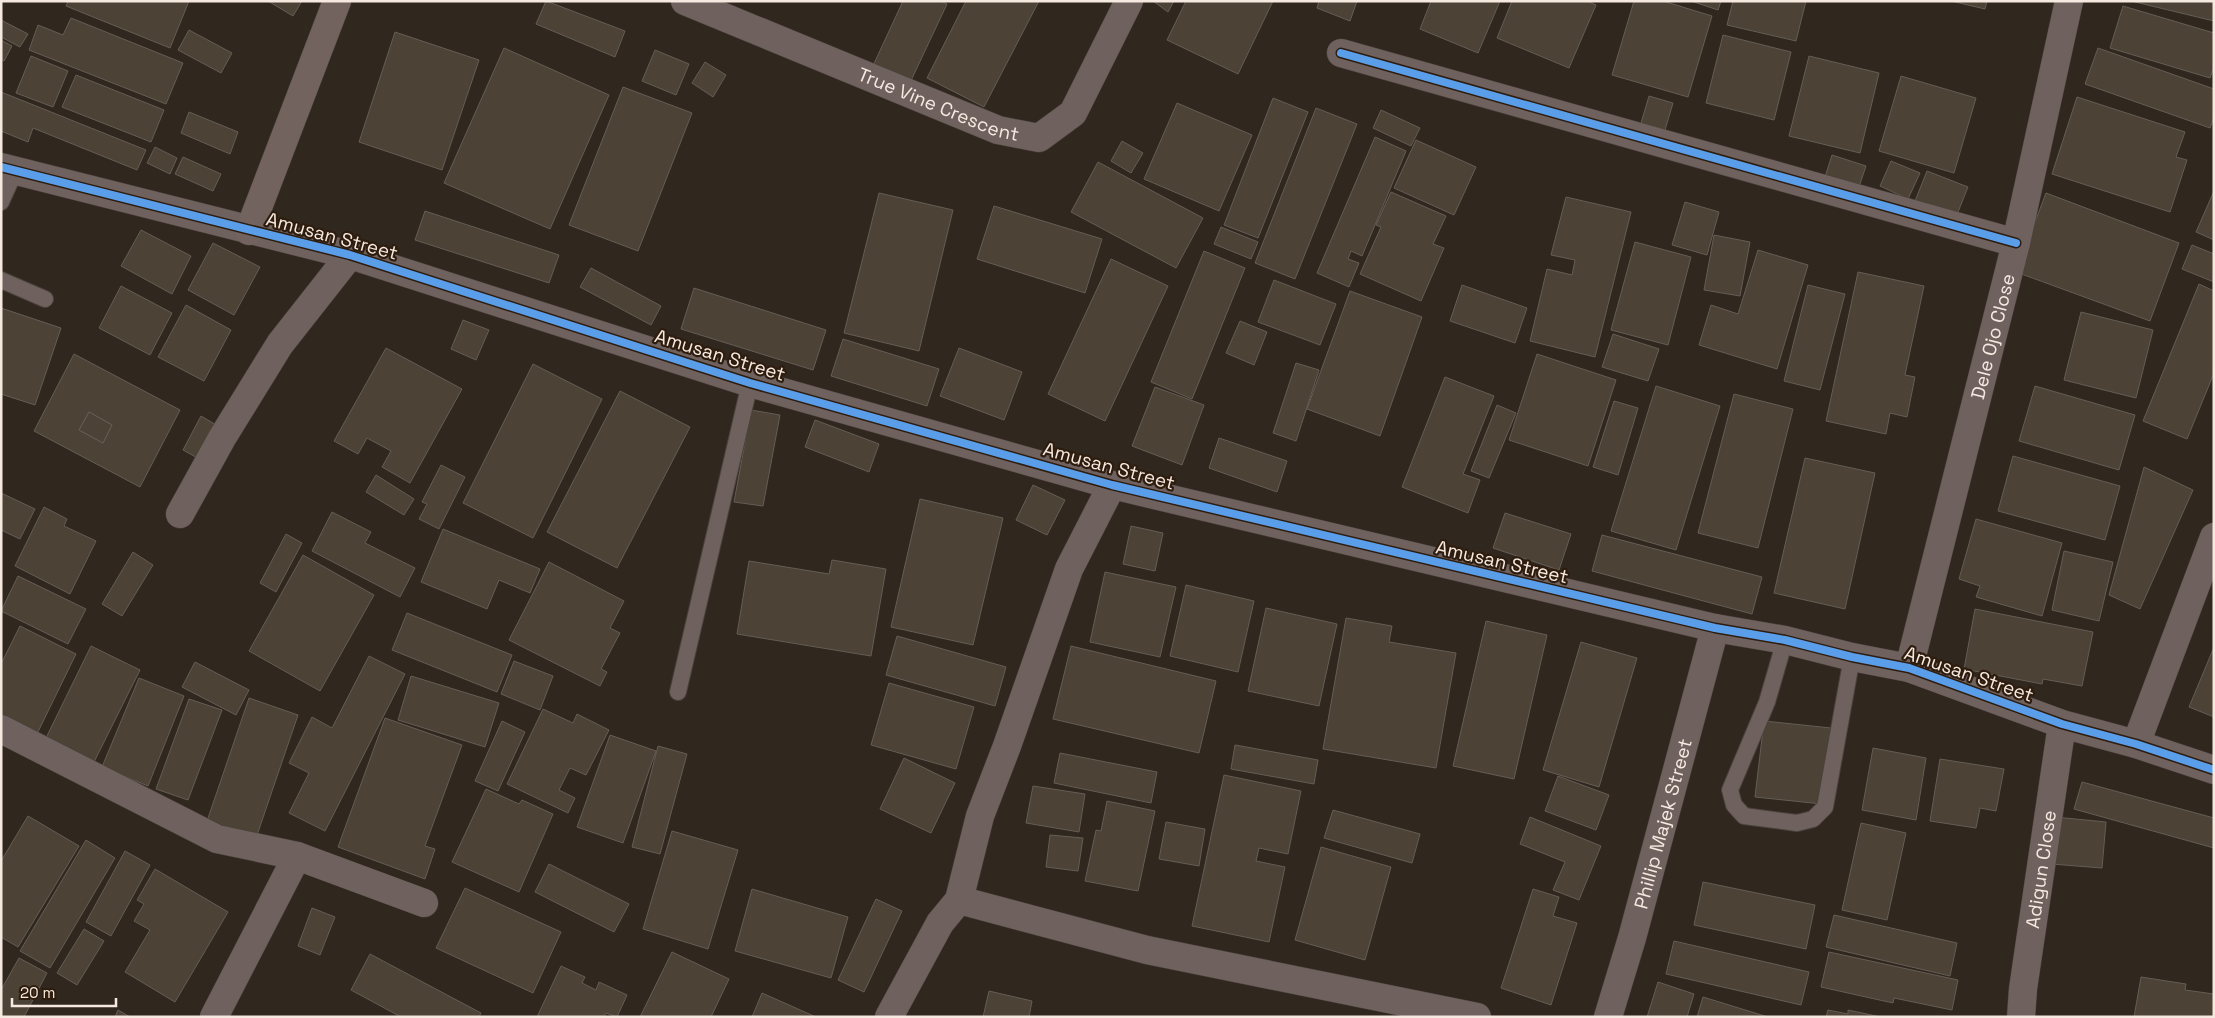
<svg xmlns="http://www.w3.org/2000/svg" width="2215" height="1018" viewBox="0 0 2215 1018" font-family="'Space Grotesk',sans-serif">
	<rect width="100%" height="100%" fill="#30271f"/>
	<g fill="#4c4235" stroke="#655e56" fill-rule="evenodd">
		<path d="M68,1H189L170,48L66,6Z"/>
		<path d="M268,1H302L293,16Z"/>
		<path d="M546,1L625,31L615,57L536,24Z"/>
		<path d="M903,1H941L947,4L908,87L871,70Z"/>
		<path d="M966,1H1039L984,107L927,78Z"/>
		<path d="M1153,1H1174L1168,12Z"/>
		<path d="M1186,1H1273L1238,74L1167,40Z"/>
		<path d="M1319,1H1357L1350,21L1317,8Z"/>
		<path d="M1431,1H1500L1478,53L1420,29Z"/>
		<path d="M1512,1H1587L1596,5L1569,68L1497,38Z"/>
		<path d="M1634,1H1663L1712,16L1688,97L1612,75Z"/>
		<path d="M1691,1H1721L1718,10Z"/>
		<path d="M1733,1H1806L1796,41L1727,25Z"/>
		<path d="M1951,1H1987L1985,9Z"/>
		<path d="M2131,1H2214V21Z"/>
		<path d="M2123,6L2214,33V67L2210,78L2110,48Z"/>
		<path d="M71,18L183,63L166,104L29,50L38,25L63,35Z"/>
		<path d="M1,20L28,34L20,47L1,37Z"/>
		<path d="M189,30L232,53L221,73L178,50Z"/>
		<path d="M395,32L479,60L442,170L359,142Z"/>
		<path d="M1723,35L1791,52L1774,120L1706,103Z"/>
		<path d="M1,40L12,46L4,61L1,59Z"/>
		<path d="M504,48L609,95L550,229L444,183Z"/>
		<path d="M2098,48L2214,89V117L2210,128L2085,84Z"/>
		<path d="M655,50L689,64L676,95L642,81Z"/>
		<path d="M31,56L68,71L53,107L16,93Z"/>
		<path d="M1809,56L1879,73L1860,153L1789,136Z"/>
		<path d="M705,62L726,75L713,97L692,83Z"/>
		<path d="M76,75L164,110L151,142L62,107Z"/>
		<path d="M1901,76L1976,98L1954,173L1879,151Z"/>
		<path d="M623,87L692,113L638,251L569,225Z"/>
		<path d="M1,92L146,150L137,170L33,128L28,142L1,131Z"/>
		<path d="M1649,96L1673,103L1665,130L1641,123Z"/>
		<path d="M2077,97L2185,132L2176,157L2187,160L2170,212L2052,174Z"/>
		<path d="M1273,98L1308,112L1258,238L1224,225Z"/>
		<path d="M1177,103L1252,135L1219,211L1144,179Z"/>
		<path d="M1316,108L1357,124L1295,279L1255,263Z"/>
		<path d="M1381,110L1420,128L1411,146L1373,128Z"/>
		<path d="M189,112L238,132L230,154L181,133Z"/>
		<path d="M1375,137L1406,151L1362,256L1351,251L1348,259L1359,263L1349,287L1317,273Z"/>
		<path d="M1416,140L1476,167L1454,215L1394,188Z"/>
		<path d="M1122,141L1143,153L1131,173L1111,161Z"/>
		<path d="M155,147L177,158L170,174L147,163Z"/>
		<path d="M1832,155L1866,166L1859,187L1825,177Z"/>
		<path d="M183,157L221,174L213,191L175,174Z"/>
		<path d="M1891,161L1920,173L1908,199L1880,186Z"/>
		<path d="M1098,162L1203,218L1176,268L1071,212Z"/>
		<path d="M1927,171L1968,187L1956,217L1915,201Z"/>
		<path d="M2214,191V240L2196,232Z"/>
		<path d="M1391,192L1446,216L1433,244L1444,248L1421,301L1360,274L1381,227L1376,225Z"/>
		<path d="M879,193L953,210L919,351L844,333Z"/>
		<path d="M2046,193L2179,243L2150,321L2016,272Z"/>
		<path d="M1566,197L1631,212L1595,357L1530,341L1547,269L1572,275L1575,260L1551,255Z"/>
		<path d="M1685,202L1719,212L1707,255L1672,245Z"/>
		<path d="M994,206L1102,239L1085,293L977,259Z"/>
		<path d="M425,211L559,255L549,283L415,240Z"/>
		<path d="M1221,227L1258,242L1251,259L1214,244Z"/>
		<path d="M141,230L191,256L172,294L121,266Z"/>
		<path d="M1714,235L1750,242L1740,296L1704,290Z"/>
		<path d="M1635,242L1691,257L1668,345L1611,330Z"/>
		<path d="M213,243L260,267L234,315L188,290Z"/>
		<path d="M2192,245L2214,254V282L2182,269Z"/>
		<path d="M1758,250L1808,265L1777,369L1699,345L1711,305L1738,314Z"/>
		<path d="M1204,251L1245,268L1192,399L1151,382Z"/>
		<path d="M1111,259L1168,286L1105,421L1048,394Z"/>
		<path d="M591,268L661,306L651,325L580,287Z"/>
		<path d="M1858,272L1924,286L1905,375L1915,377L1907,417L1890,413L1886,434L1826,421Z"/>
		<path d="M1274,280L1336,304L1320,345L1258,322Z"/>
		<path d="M2199,284L2214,291V373L2187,439L2143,421Z"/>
		<path d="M1462,285L1527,308L1515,343L1450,321Z"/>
		<path d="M1808,285L1845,294L1820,390L1784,381Z"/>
		<path d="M121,286L172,313L150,355L99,328Z"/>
		<path d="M694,288L826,330L813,370L681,329Z"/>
		<path d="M1350,291L1422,317L1380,436L1307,409Z"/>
		<path d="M186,305L231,330L204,381L158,357Z"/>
		<path d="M1,308L61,328L35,405L1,394Z"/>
		<path d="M2081,312L2153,330L2136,398L2064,380Z"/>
		<path d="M463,320L489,330L476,360L451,349Z"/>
		<path d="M1240,321L1267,332L1254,365L1226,353Z"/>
		<path d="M1613,334L1659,349L1648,381L1602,367Z"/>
		<path d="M843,339L939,369L927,406L831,376Z"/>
		<path d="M386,348L462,389L410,483L382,467L391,451L367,438L358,454L334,441Z"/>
		<path d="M959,348L1022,372L1004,420L940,396Z"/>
		<path d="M74,354L180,410L140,487L34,431ZM89,412L112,425L103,443L79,430Z"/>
		<path d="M1537,354L1616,380L1588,466L1509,440Z"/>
		<path d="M1296,363L1319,370L1296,441L1273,433Z"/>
		<path d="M533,364L602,399L533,538L463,503Z"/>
		<path d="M1445,377L1494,396L1463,474L1480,480L1468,513L1402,487Z"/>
		<path d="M1656,386L1720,406L1676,550L1611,531Z"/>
		<path d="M2035,386L2135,415L2119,470L2019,441Z"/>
		<path d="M1155,387L1204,405L1182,465L1132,446Z"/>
		<path d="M620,391L690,427L617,568L547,532Z"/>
		<path d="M1734,394L1793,409L1758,548L1698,533Z"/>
		<path d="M1614,401L1638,408L1618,475L1593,467Z"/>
		<path d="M1497,405L1516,413L1489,478L1471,471Z"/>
		<path d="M751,410L780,415L763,506L734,502Z"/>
		<path d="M89,412L112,425L103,443L79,430Z"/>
		<path d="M201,416L218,426L201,460L183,450Z"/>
		<path d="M815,420L879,444L869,472L805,447Z"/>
		<path d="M1219,438L1287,461L1277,492L1209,468Z"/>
		<path d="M2013,456L2120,486L2105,540L1998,511Z"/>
		<path d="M1805,458L1875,473L1845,609L1774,593Z"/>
		<path d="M441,465L465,477L439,529L419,519L427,504L422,502Z"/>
		<path d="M2144,467L2193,490L2140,609L2109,595Z"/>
		<path d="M376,475L414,499L404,515L366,492Z"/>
		<path d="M1033,485L1065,500L1047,535L1016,520Z"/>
		<path d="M1,493L35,509L20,539L1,530Z"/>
		<path d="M920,499L1003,518L973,645L891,627Z"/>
		<path d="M44,507L67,519L64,526L96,541L70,594L15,566Z"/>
		<path d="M332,512L371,532L365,543L415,568L400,597L312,551Z"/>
		<path d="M1505,513L1571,534L1559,570L1493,548Z"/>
		<path d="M1976,519L2062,543L2042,616L1976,597L1980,586L1959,579Z"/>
		<path d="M1131,526L1163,533L1155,571L1123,564Z"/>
		<path d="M443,529L540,569L530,593L499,580L487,609L421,582Z"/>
		<path d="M286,534L302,543L276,592L260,583Z"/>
		<path d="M1602,535L1762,577L1752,614L1592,571Z"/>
		<path d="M2064,551L2113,562L2099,621L2052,610Z"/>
		<path d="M133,552L153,565L122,616L102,604Z"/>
		<path d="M303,555L374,595L320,691L249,651Z"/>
		<path d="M832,560L886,569L871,656L737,634L749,561L829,574Z"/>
		<path d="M549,562L624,601L610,628L620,633L601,669L607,672L600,686L509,640Z"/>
		<path d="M1105,572L1176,587L1160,657L1090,642Z"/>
		<path d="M18,576L86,609L68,644L1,611Z"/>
		<path d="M1186,585L1254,601L1238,672L1170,656Z"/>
		<path d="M1266,608L1337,624L1319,706L1248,691Z"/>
		<path d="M1975,609L2093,632L2082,686L2043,679L2042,684L1964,669Z"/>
		<path d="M407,613L512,655L497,692L392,650Z"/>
		<path d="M1346,618L1392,626L1389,642L1456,653L1436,768L1323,749Z"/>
		<path d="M1486,621L1547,635L1514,779L1453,766Z"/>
		<path d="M20,626L76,654L34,740L1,724V664Z"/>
		<path d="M897,636L1006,667L995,706L886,675Z"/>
		<path d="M1581,642L1637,658L1599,787L1543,770Z"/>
		<path d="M91,646L140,670L92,766L44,742Z"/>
		<path d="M1071,646L1216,681L1199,753L1053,719Z"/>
		<path d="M2214,647V717L2189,707Z"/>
		<path d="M369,656L405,674L325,831L289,813L309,773L289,763L312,717L332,728Z"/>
		<path d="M514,661L553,676L540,710L501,694Z"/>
		<path d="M195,662L249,690L236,715L182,687Z"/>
		<path d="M411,676L499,703L485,747L398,720Z"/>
		<path d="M139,678L184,696L148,786L102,767Z"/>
		<path d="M889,683L974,707L956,769L871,745Z"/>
		<path d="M249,698L298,715L254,844L205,827Z"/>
		<path d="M189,699L222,710L188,800L156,789Z"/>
		<path d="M543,709L573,723L577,714L609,730L586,775L570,768L559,790L575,798L568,813L507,784Z"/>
		<path d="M385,718L462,745L425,846L435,849L425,879L338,847Z"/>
		<path d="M502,721L525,732L498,791L475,781Z"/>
		<path d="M1764,721L1831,728L1822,804L1755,797Z"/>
		<path d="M610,735L656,751L623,843L577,827Z"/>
		<path d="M1235,745L1318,760L1314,784L1231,769Z"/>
		<path d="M658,746L687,754L660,854L632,847Z"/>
		<path d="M1873,748L1926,758L1916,820L1862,810Z"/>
		<path d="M1060,753L1157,772L1151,803L1054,783Z"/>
		<path d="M904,758L955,783L931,833L880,809Z"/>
		<path d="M1940,759L2004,769L1996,811L1980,808L1976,828L1930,821Z"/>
		<path d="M1224,775L1301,791L1288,854L1259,848L1256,861L1285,867L1269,942L1192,926Z"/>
		<path d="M1558,776L1609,795L1596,830L1545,811Z"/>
		<path d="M2082,782L2214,818V848L2074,809Z"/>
		<path d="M1033,786L1085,794L1079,832L1026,823Z"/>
		<path d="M486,789L519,804L522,800L553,814L519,892L452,862Z"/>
		<path d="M1107,801L1155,811L1138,891L1085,881L1096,830L1101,831Z"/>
		<path d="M1333,810L1420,834L1412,863L1324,838Z"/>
		<path d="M28,816L79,846L18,947L1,937V861Z"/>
		<path d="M1530,817L1601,846L1579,900L1553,890L1565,862L1520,844Z"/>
		<path d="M2055,817L2106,822L2102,868L2051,864Z"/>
		<path d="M1166,822L1205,829L1199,866L1159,859Z"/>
		<path d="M1861,823L1906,833L1887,920L1842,910Z"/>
		<path d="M672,831L738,850L708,949L643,929Z"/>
		<path d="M1050,835L1083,838L1078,871L1046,867Z"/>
		<path d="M86,840L115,858L50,968L20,951Z"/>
		<path d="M1321,847L1391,867L1365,960L1295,940Z"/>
		<path d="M125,851L150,865L111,936L86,922Z"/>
		<path d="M549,864L629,904L614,932L535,892Z"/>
		<path d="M155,869L228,912L175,1002L125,972L150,930L134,921L144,904L137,900Z"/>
		<path d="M1703,882L1815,905L1806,949L1694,925Z"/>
		<path d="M465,888L561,932L533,993L436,948Z"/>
		<path d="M752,889L848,917L831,978L735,951Z"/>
		<path d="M1533,889L1559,897L1553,916L1577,923L1551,1005L1501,988Z"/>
		<path d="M876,899L902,911L864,992L838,980Z"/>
		<path d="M312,908L335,917L320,955L298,946Z"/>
		<path d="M1834,915L1957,943L1950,976L1826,947Z"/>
		<path d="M84,929L104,941L77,985L57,973Z"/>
		<path d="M1674,941L1809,972L1801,1005L1666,974Z"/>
		<path d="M672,952L729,979L711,1017H640Z"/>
		<path d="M1829,952L1958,980L1952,1010L1894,998L1893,1003L1821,987Z"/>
		<path d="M370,954L481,1013L479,1017H401L351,990Z"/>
		<path d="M19,958L47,973L24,1017H1V990Z"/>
		<path d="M561,966L585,977L582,983L596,990L599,982L627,995L617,1017L606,1013L604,1017H537Z"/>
		<path d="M2141,977L2186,984L2185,990L2214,994V1017H2134Z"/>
		<path d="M1658,982L1694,994L1687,1017H1647Z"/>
		<path d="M989,991L1032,1001L1029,1017H983Z"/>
		<path d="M762,993L816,1017H752Z"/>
		<path d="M1703,997L1768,1017H1697Z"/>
		<path d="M118,1010L130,1017H115Z"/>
		<path d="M1828,1010L1848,1014V1010L1881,1017H1826Z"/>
	</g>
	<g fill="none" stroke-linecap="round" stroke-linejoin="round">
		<g stroke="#4a423c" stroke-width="18">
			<g id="lane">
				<path d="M1,202L15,171"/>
				<path d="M1,280L45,299"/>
				<path d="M1785,640L1767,702L1730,790L1734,805L1744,816L1797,823L1813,819L1825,807L1852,657"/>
				<path d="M678,692L750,383"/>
			</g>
		</g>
		<g stroke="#4a423c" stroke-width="29">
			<g id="street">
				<path id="s1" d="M685,1L998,130L1039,138L1073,113L1129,1"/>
				<path d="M1341,53L2016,243"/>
				<path d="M1,167L350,255L750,383L1112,485L1715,628L1785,640L1852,657L1909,668L2062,724L2136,744L2214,770"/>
				<path d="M180,514L222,438L280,344L350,255"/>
				<path id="s2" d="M1909,668L2016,243L2069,1"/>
				<path d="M1,729L217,839L297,856L424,903"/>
				<path d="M2136,744L2214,537"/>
				<path d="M959,900L1147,950L1477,1017"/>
				<path d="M214,1017L297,856"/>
				<path d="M889,1017L940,923L959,900L980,816L1007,746L1069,569L1112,485"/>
				<path id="s3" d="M1608,1017L1632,938L1715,628"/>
				<path id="s4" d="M2021,1017L2023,989L2062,724"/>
			</g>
		</g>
		<g stroke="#4a423c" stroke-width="29">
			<path id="secondary" d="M249,231L337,1"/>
		</g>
		<use href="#lane" stroke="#6f615e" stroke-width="16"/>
		<use href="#street" stroke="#6f615e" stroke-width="28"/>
		<use href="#secondary" stroke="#72635f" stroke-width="28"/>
		<g stroke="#2e1d0e" stroke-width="11">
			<g id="cycleway">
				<path d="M1341,53L2016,243"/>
				<path d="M1,167L350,255L750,383L1112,485L1715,628L1785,640L1852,657L1909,668L2062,724L2136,744L2214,770"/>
			</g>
		</g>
		<use href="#cycleway" stroke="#5a9eea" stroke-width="8"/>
	</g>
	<g text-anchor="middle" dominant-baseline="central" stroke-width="4.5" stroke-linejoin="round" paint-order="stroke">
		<g font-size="19" fill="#f6e9e0" stroke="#2e1d0e">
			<text stroke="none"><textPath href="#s1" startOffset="274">True Vine Crescent</textPath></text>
			<text transform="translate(332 236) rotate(15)">Amusan Street</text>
			<text stroke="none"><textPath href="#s2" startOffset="342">Dele Ojo Close</textPath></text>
			<text transform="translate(720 355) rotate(17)">Amusan Street</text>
			<text transform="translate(1109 466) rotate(15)">Amusan Street</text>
			<text transform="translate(1502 562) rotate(13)">Amusan Street</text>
			<text transform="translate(1969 674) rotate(19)">Amusan Street</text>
			<text stroke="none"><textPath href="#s3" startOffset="201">Phillip Majek Street</textPath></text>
			<text stroke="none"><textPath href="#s4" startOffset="149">Adigun Close</textPath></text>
		</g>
	</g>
	<rect width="2215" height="1018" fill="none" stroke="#f6e9e0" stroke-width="5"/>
	<path d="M12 998v8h104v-8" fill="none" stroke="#f6e9e0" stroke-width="2.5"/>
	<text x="20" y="998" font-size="15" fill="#f6e9e0" stroke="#2e1d0e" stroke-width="4" paint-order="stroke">20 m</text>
</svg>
